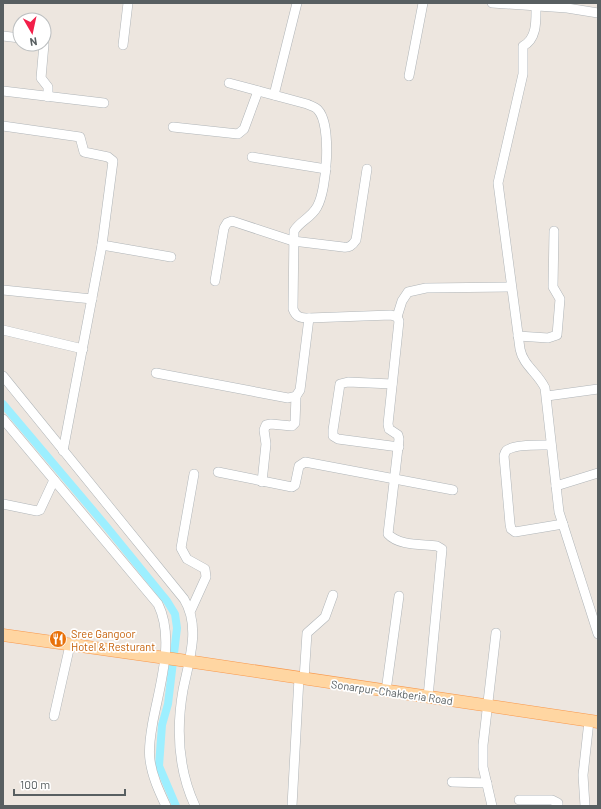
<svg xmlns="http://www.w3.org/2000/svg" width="601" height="809" viewBox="0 0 601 809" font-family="Barlow,sans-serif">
	<rect width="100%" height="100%" fill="#ede6df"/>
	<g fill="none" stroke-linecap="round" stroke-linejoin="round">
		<path stroke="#9defff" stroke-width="8" d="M3,404L106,526L167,601L175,614L177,628L168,704L162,725L159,766L176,806"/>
		<g stroke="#b0b5b8" stroke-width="10">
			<g id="minor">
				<path d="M492,3L567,8L598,13"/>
				<path d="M536,7C536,21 537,39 523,46V74L498,183L520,349C523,365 538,373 545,388L559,512L598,634"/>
				<path d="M3,36L20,38"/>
				<path d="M44,44L41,78L48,87V97"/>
				<path d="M123,45L128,3"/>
				<path d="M409,76L423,3"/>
				<path d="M229,83L307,104C311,106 316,107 318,110C332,125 327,190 317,207C311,218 300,221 294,231L293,309C296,317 300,318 309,318L391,315L397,317L399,321L388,424L389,429L398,435L399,439L388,534C399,546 421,544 437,546L442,549L428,697"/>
				<path d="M3,91L104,103"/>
				<path d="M274,95L297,3"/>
				<path d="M3,126L80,137L84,152L108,157L113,161L102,245L63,451"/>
				<path d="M173,127L238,134L244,129L258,91"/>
				<path d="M252,157L326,169"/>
				<path d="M102,245L171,257"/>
				<path d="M215,281L224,228L227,223L232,221L293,241L343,247C349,248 352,246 356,240L367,169"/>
				<path d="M3,290L92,299"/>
				<path d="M397,317L402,301L408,292L426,288L511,287"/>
				<path d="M3,330L83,349"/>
				<path d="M518,336L548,338L557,335L560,299L553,287L554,231"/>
				<path d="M156,373L288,398L296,396L300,390L309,318"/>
				<path d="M3,376L184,599C201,627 189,660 183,690C176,730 178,769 195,806"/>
				<path d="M392,384L348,382L340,384L333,430V436L338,439L399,447"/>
				<path d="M547,396L598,389"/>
				<path d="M3,419L158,604C175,639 160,684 153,721C151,733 148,747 150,760C152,776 159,791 166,806"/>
				<path d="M551,445C540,445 518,444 509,449C505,450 505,453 504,456L510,524L511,529L515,532L563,524"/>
				<path d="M218,472L292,487L295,485L299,466L305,462L453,490"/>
				<path d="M262,482L266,444L264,430L266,425L271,424L292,426L295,423L296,396"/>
				<path d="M556,486L598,473"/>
				<path d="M3,504L37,511L40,510L54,480"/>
				<path d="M191,610L206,577L205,569L187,559L181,548L194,474"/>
				<path d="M304,679L307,633L325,617L333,595"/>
				<path d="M386,691L399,596"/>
				<path d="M54,716L70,645"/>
				<path d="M452,782L487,783"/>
				<path d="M519,800H552L558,803V806"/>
				<path d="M292,806L299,678"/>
				<path d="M492,806L483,767V745L496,633"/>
				<path d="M585,806L583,775L589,721"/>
			</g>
		</g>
		<g stroke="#f9984c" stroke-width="13">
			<path id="major" d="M3,635L187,661L598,722"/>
		</g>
		<use href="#minor" stroke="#fff" stroke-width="9"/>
		<use href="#major" stroke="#ffd6a2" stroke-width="12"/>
	</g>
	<defs>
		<g id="restaurant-disc" transform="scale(0.9)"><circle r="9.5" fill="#e8710a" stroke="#fff"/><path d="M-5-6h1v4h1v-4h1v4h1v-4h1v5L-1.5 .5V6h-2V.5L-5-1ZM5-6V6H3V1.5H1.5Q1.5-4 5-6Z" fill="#fff"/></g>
	</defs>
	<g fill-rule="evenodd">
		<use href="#restaurant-disc" x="58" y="639"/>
	</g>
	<g text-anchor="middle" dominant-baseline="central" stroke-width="3.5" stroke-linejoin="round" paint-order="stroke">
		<g font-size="11" fill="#c56008" stroke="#fff" text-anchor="start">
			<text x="71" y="633">Sree Gangoor<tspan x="71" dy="13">Hotel &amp; Resturant</tspan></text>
		</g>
		<g font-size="11" fill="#585f61" stroke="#fff">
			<text transform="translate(392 692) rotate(8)">Sonarpur-Chakberia Road</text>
		</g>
	</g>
	<rect width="601" height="809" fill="none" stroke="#585f61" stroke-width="8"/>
	<g transform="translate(32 32) rotate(171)"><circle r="19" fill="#ffffff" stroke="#bcbfc0"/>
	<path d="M0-3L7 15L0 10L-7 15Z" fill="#f21f49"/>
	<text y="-6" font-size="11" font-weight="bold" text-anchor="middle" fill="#585f61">N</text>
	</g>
	<path d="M14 789v6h111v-6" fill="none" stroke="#585f61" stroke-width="2"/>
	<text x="20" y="789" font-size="12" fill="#585f61" stroke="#ffffff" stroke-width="3" paint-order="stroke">100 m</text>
</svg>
